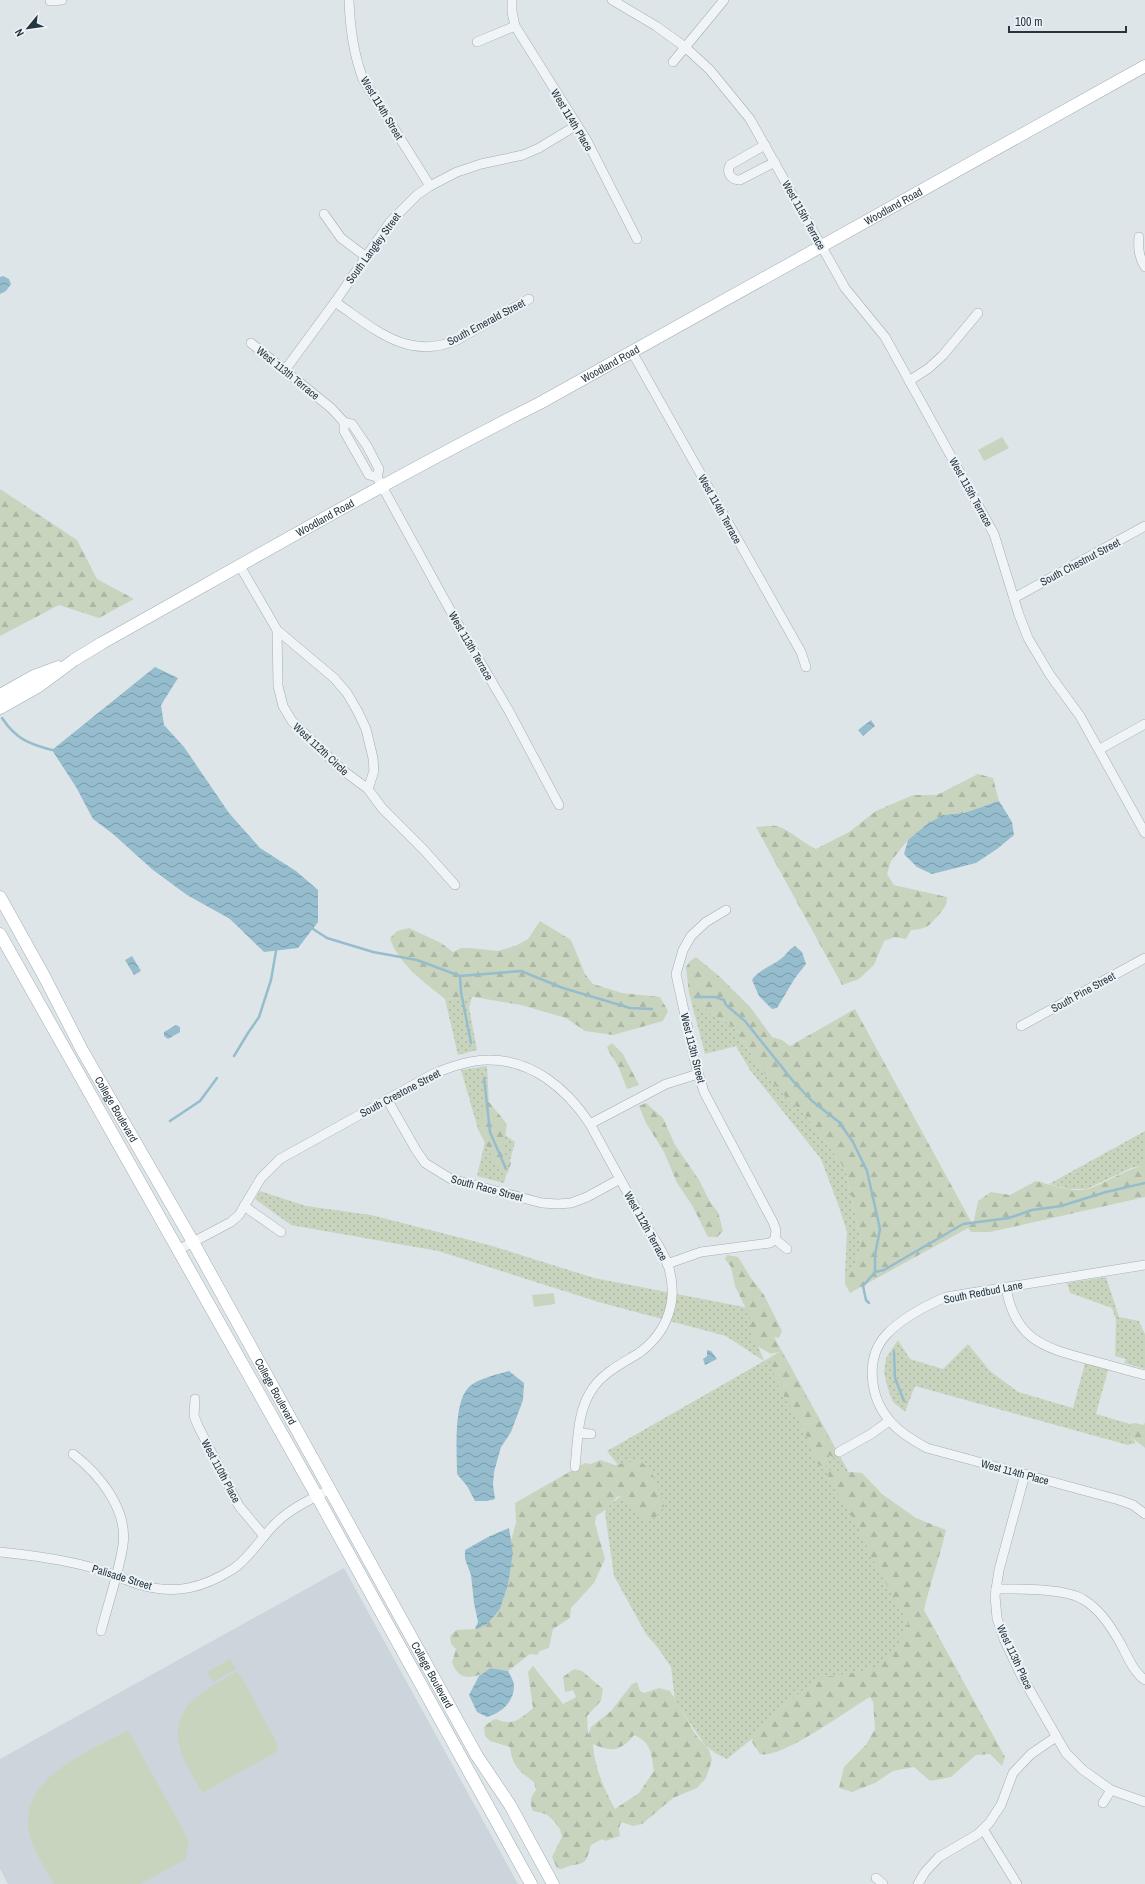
<svg xmlns="http://www.w3.org/2000/svg" width="1145" height="1884" viewBox="0 0 1145 1884" font-family="'Archivo Narrow',sans-serif">
	<defs>
		<pattern id="grass-dots" width="8" height="8" patternUnits="userSpaceOnUse"><rect width="8" height="8" fill="#c9d4be"/><path d="M2 2h.1M6 6h.1" fill="none" stroke="#acb7a4" stroke-width="1.8" stroke-linecap="round"/></pattern>
		<pattern id="forest-firs" width="22" height="20" patternUnits="userSpaceOnUse"><rect width="22" height="20" fill="#c9d4be"/><path d="M5 1l3.5 6h-7zM16 11l3.5 6h-7z" fill="#acb7a4"/></pattern>
		<pattern id="water-waves" width="16" height="10" patternUnits="userSpaceOnUse"><rect width="16" height="10" fill="#95bdcd"/><path d="M0 5q4-4 8 0t8 0" fill="none" stroke="#799aa8"/></pattern>
	</defs>
	<rect width="100%" height="100%" fill="#dee5e9"/>
	<path fill="#cbd5db" d="M344,1568L518,1884H8L0,1869V1759Z"/>
	<g fill="url(#grass-dots)">
		<path d="M689,993L710,1014L727,1022L734,1028L760,1068L791,1103L800,1109L830,1147L846,1171L861,1243L855,1266L845,1275L847,1232L839,1207L821,1159L750,1070L736,1046L705,1054Z"/>
		<path d="M472,997L469,1007L477,1050L458,1055L445,999Z"/>
		<path d="M487,1066L489,1103L505,1135L515,1142L504,1183L477,1176L485,1142L478,1129L461,1070Z"/>
		<path d="M1145,1131V1165L1131,1168L1087,1189H1068L1049,1184Z"/>
		<path d="M260,1191L306,1206L371,1215L489,1245L594,1278L749,1308L760,1341L758,1346L764,1361L782,1351L917,1596L908,1648L863,1675L818,1686L727,1759L715,1753L705,1745L675,1701L671,1667L658,1648L646,1634L614,1576L605,1513L608,1506L627,1492L619,1466L607,1451L764,1361L726,1336L602,1303L438,1251L291,1225L255,1199Z"/>
		<path d="M1106,1277L1119,1317L1139,1321L1145,1334V1369L1124,1363L1126,1359L1115,1356L1116,1320L1112,1308L1070,1293L1067,1283Z"/>
		<path d="M898,1340L910,1359L943,1369L968,1344L990,1371L1018,1392L1073,1408L1085,1363L1108,1370L1096,1414L1130,1424L1128,1427L1132,1438L1136,1443L1128,1445L915,1386L905,1412L893,1402L888,1389L884,1373L886,1358Z"/>
	</g>
	<g fill="url(#forest-firs)" fill-rule="evenodd">
		<path d="M0,489L77,540L97,579L134,599L99,618L59,605L0,636Z"/>
		<path d="M978,774L993,778L999,801L964,813L943,815L927,824L908,840L891,861L887,874L894,885L947,897C947,905 945,907 940,913C930,925 928,929 911,930L906,939L895,937L884,941L874,965L859,979L842,985L756,827C762,827 770,825 776,826C789,829 803,843 816,849L849,832L876,811L913,795H937Z"/>
		<path d="M540,921L571,940L585,974L593,984L622,993L660,997L668,1011L663,1021L613,1035L585,1031L566,1018L521,1005L474,997L445,999C425,983 397,963 390,938L397,931L409,928L441,943L453,952L461,948H471L498,951L515,946L528,939Z"/>
		<path d="M696,957L720,977L751,1008L772,1037L782,1040L790,1046L855,1009L973,1225L978,1201L991,1192L1010,1195L1036,1181C1052,1185 1072,1193 1088,1189C1107,1183 1123,1170 1145,1165V1197L990,1232H971L968,1228L850,1293L845,1284V1275L855,1266L861,1243L846,1171L830,1147L800,1109L791,1103L760,1068L734,1028L727,1022L710,1014L693,1000L689,993L686,967L690,961Z"/>
		<path d="M612,1043L623,1054L639,1085L627,1089L618,1066L608,1050L607,1047Z"/>
		<path d="M485,1102H489L507,1124L503,1150L511,1163L508,1173H503L498,1169L478,1129Z"/>
		<path d="M646,1103L663,1118L675,1145L699,1180L710,1202L718,1212L723,1231L717,1237H708L692,1205L677,1183L664,1152L646,1123L639,1106Z"/>
		<path d="M727,1255L738,1257L751,1278L764,1295L782,1331L779,1338L774,1337L840,1458H835L829,1455L828,1466L823,1467L816,1463L805,1432L777,1384L769,1358L779,1352L771,1354L757,1346L752,1336L750,1325V1317L735,1286L731,1267L725,1259Z"/>
		<path d="M1145,1422V1448L1132,1438L1128,1427L1130,1424L1135,1423L1144,1425Z"/>
		<path d="M600,1460L615,1465L640,1460L653,1475L664,1506L656,1517L646,1519L640,1517L623,1496L617,1497L607,1509L596,1516L595,1523L605,1559L594,1583L571,1608L570,1618L553,1629L549,1648L540,1651L537,1655L530,1654L508,1671L492,1668C477,1678 459,1684 452,1662L456,1649L451,1644L450,1636L456,1630L477,1629L500,1609L508,1585L513,1553L511,1540L516,1523L515,1503L585,1463L591,1464Z"/>
		<path d="M829,1470L862,1473L882,1494L916,1518L946,1530C940,1557 930,1583 924,1610L1005,1757L1002,1766L990,1754L976,1755L951,1777L930,1781L914,1767L893,1771L875,1783L852,1792L839,1788L844,1767L866,1745L875,1729L873,1702L870,1697C849,1709 781,1760 760,1754L752,1742L753,1735L787,1703L818,1678L858,1672L875,1667L889,1657L900,1641L908,1624L872,1558L858,1527L828,1478Z"/>
		<path d="M533,1666L563,1704L576,1697L573,1690L565,1692L563,1677L574,1669L582,1671L603,1689L601,1701L587,1716L588,1735L591,1727L611,1711L632,1684L637,1682L640,1691L644,1693L659,1688L670,1691L696,1735L709,1750L712,1760L706,1778L697,1788L673,1798L642,1824L633,1826L621,1822L619,1829L620,1836L605,1841L602,1839L591,1845C585,1864 588,1862 569,1866C563,1868 563,1870 557,1868L552,1857L562,1837L560,1829L554,1821L546,1814L533,1811C529,1802 530,1798 536,1790L534,1782C520,1772 512,1766 510,1747L490,1741L485,1736L484,1727C499,1713 495,1722 509,1722C518,1722 526,1714 533,1708L528,1672ZM634,1735C652,1743 651,1753 654,1771L639,1793L615,1809C604,1789 594,1766 593,1744C610,1752 621,1752 634,1735Z"/>
	</g>
	<g fill="#c9d4be">
		<path d="M1002,437L1009,448L984,461L978,450Z"/>
		<path d="M554,1293L555,1304L534,1307L532,1295Z"/>
		<path d="M230,1659L236,1669L213,1682L207,1672Z"/>
		<path d="M238,1671L278,1745L276,1752L202,1793C195,1779 184,1764 180,1748C168,1706 208,1688 238,1671Z"/>
		<path d="M128,1730L189,1841L185,1860L140,1884H54C45,1867 33,1851 29,1832C18,1777 91,1751 128,1730Z"/>
	</g>
	<g fill="url(#water-waves)">
		<path d="M3,276L9,279L11,284L6,291L0,294V277Z"/>
		<path d="M155,667L178,678L161,705L164,725L184,747L229,813L260,848L296,871L318,890V922L298,948L264,952L230,919L187,895L153,870L113,834L93,819L76,787L52,750Z"/>
		<path d="M871,720L875,726L863,736L858,730Z"/>
		<path d="M999,801L1012,822L1014,835L997,849L976,863L932,874L917,867L904,854L908,840L927,824L943,815L964,813Z"/>
		<path d="M795,946L802,952L806,964L795,978L777,1008L772,1009L759,996L752,980C757,970 775,965 783,957C788,953 789,949 795,946Z"/>
		<path d="M132,956L141,971L134,975L125,960Z"/>
		<path d="M176,1025L180,1027V1032L168,1039L164,1036V1032Z"/>
		<path d="M707,1350L711,1351L717,1359L705,1365L703,1359L707,1356Z"/>
		<path d="M509,1371L524,1383L523,1400L511,1432L501,1447L494,1472L493,1485L495,1499L487,1501H475L467,1486L457,1474C457,1452 453,1402 469,1387C477,1379 498,1374 509,1371Z"/>
		<path d="M509,1528L513,1553L508,1585L500,1609L487,1624L477,1629H475L478,1622L474,1603L471,1575L465,1559V1550L488,1537Z"/>
		<path d="M491,1668L508,1671C510,1675 514,1681 514,1686C514,1702 501,1713 487,1717L477,1712L469,1695L479,1676Z"/>
	</g>
	<g fill="none" stroke-linecap="round" stroke-linejoin="round">
		<g stroke="#95bdcd" stroke-width="2.5">
			<path d="M2,718C16,739 29,744 52,750"/>
			<path d="M313,929L327,938L373,952L417,960L460,976L521,971L563,988L630,1008L652,1009"/>
			<path d="M460,976L461,992L471,1043"/>
			<path d="M695,997H715L724,1000L726,1005L745,1021L793,1081L812,1101L839,1122L853,1142L867,1171L880,1229L875,1255V1272L884,1270L963,1224L1009,1218L1032,1210L1061,1206L1106,1192L1145,1183"/>
			<path d="M234,1056L248,1033L259,1017L271,980L276,951"/>
			<path d="M484,1078L490,1132L506,1169"/>
			<path d="M170,1121L200,1101L217,1078"/>
			<path d="M869,1303L866,1300L863,1286L875,1272"/>
			<path d="M894,1352L895,1378L904,1401"/>
		</g>
		<g stroke="#a3adb3" stroke-width="10">
			<g id="minor">
				<path d="M349,0C350,28 353,53 363,79L430,186"/>
				<path d="M512,0V12L515,26L587,141L637,239"/>
				<path d="M612,0L656,26L685,47L710,70L750,119L845,288L885,337L994,534L1019,615L1028,638L1050,675L1080,716L1145,833"/>
				<path d="M50,1L62,0"/>
				<path d="M477,42L515,26"/>
				<path d="M673,62L724,0"/>
				<path d="M765,145L730,165C726,173 731,180 740,180L775,162"/>
				<path d="M324,214L341,238L365,256"/>
				<path d="M1139,237C1138,249 1139,257 1145,267"/>
				<path d="M335,302C375,329 407,361 457,340L529,299"/>
				<path d="M251,343L331,408L344,422L352,424L367,446L379,469L377,477"/>
				<path d="M632,352L801,652L806,667"/>
				<path d="M285,370L335,302L390,222L417,195L430,186L457,172L481,164L523,155L539,148L577,125"/>
				<path d="M909,381L929,368L943,355L978,313"/>
				<path d="M344,422V431L369,475L377,477"/>
				<path d="M377,477L455,619L509,711L559,805"/>
				<path d="M240,566L277,630L278,686L283,706L292,721L341,769L368,789L382,808L424,850L455,885"/>
				<path d="M1014,598L1145,526"/>
				<path d="M277,630L334,678L347,693L358,712L366,729L373,758L374,771L368,789"/>
				<path d="M1100,749L1145,724"/>
				<path d="M726,910L706,922L691,936L683,950L676,974L696,1066L704,1092L773,1222L776,1230L775,1239"/>
				<path d="M1021,1026L1145,958"/>
				<path d="M387,1099L416,1150L425,1163L451,1179L542,1203L558,1204L571,1203L587,1197L620,1179"/>
				<path d="M244,1206L281,1232"/>
				<path d="M775,1239L787,1249"/>
				<path d="M178,1250L231,1222L239,1215L261,1178L280,1159L433,1074C450,1067 469,1060 487,1060C532,1059 567,1089 590,1124L666,1084L698,1074"/>
				<path d="M667,1264L701,1252L770,1243L775,1239"/>
				<path d="M1145,1265L946,1297C925,1306 903,1317 887,1334C864,1358 870,1398 890,1421C900,1433 914,1441 927,1448L1119,1500L1133,1505L1145,1514"/>
				<path d="M1006,1287C1014,1338 1042,1347 1086,1359C1106,1364 1125,1370 1145,1375"/>
				<path d="M195,1399L194,1416L198,1426L239,1506L264,1536"/>
				<path d="M579,1433L591,1434"/>
				<path d="M839,1452L871,1434L889,1421"/>
				<path d="M73,1454C99,1474 128,1509 123,1545C119,1572 108,1604 101,1631"/>
				<path d="M575,1467C578,1440 577,1410 593,1388C604,1372 623,1363 639,1353C668,1332 679,1299 668,1265C663,1250 652,1236 644,1222C626,1190 608,1157 590,1124"/>
				<path d="M1025,1474L999,1570L995,1596L997,1618L1004,1639L1021,1675L1066,1753L1083,1770L1111,1790L1145,1802"/>
				<path d="M0,1552C30,1555 60,1559 90,1567C107,1571 124,1580 141,1585C176,1595 203,1588 233,1569C251,1557 261,1537 276,1523C291,1508 312,1499 330,1489"/>
				<path d="M996,1589C1018,1589 1066,1588 1084,1600C1099,1609 1109,1624 1118,1639C1126,1652 1132,1671 1145,1680"/>
				<path d="M1103,1803L1111,1790"/>
				<path d="M983,1829L1017,1884"/>
				<path d="M876,1878L883,1884"/>
				<path d="M918,1884L925,1872L939,1857L978,1834L989,1823L1001,1805L1013,1773L1031,1754L1056,1737"/>
			</g>
		</g>
		<g stroke="#a3adb3" stroke-width="13">
			<g id="secondary">
				<path d="M0,695L34,676L58,667"/>
				<path id="s1" d="M0,708L39,686L74,660L102,643C247,562 391,478 540,403L1145,66"/>
				<path id="s2" d="M0,897L44,976L82,1050L193,1242L477,1756L510,1805L553,1884"/>
				<path d="M0,934L318,1498L531,1884"/>
			</g>
		</g>
		<use href="#minor" stroke="#f1f4f7" stroke-width="9"/>
		<use href="#secondary" stroke="#fff" stroke-width="12"/>
	</g>
	<g text-anchor="middle" dominant-baseline="central" stroke-width="4" stroke-linejoin="round" paint-order="stroke">
		<g font-size="11" fill="#253641" stroke="#edf3f6">
			<text transform="translate(382 108) rotate(59)">West 114th Street</text>
			<text transform="translate(572 120) rotate(59)">West 114th Place</text>
			<text stroke="none"><textPath href="#s1" startOffset="1025">Woodland Road</textPath></text>
			<text transform="translate(804 215) rotate(61)">West 115th Terrace</text>
			<text transform="translate(373 248) rotate(-54)">South Langley Street</text>
			<text transform="translate(486 322) rotate(-28)">South Emerald Street</text>
			<text stroke="none"><textPath href="#s1" startOffset="701">Woodland Road</textPath></text>
			<text transform="translate(288 373) rotate(39)">West 113th Terrace</text>
			<text transform="translate(971 492) rotate(61)">West 115th Terrace</text>
			<text transform="translate(720 509) rotate(61)">West 114th Terrace</text>
			<text stroke="none"><textPath href="#s1" startOffset="377">Woodland Road</textPath></text>
			<text transform="translate(1080 562) rotate(-28)">South Chestnut Street</text>
			<text transform="translate(471 646) rotate(60)">West 113th Terrace</text>
			<text transform="translate(321 749) rotate(43)">West 112th Circle</text>
			<text transform="translate(1083 992) rotate(-29)">South Pine Street</text>
			<text transform="translate(693 1048) rotate(76)">West 113th Street</text>
			<text transform="translate(400 1093) rotate(-28)">South Crestone Street</text>
			<text stroke="none"><textPath href="#s2" startOffset="242">College Boulevard</textPath></text>
			<text transform="translate(487 1188) rotate(15)">South Race Street</text>
			<text transform="translate(646 1226) rotate(61)">West 112th Terrace</text>
			<text transform="translate(983 1292) rotate(-11)">South Redbud Lane</text>
			<text stroke="none"><textPath href="#s2" startOffset="566">College Boulevard</textPath></text>
			<text transform="translate(221 1471) rotate(62)">West 110th Place</text>
			<text transform="translate(1015 1472) rotate(15)">West 114th Place</text>
			<text transform="translate(122 1577) rotate(17)">Palisade Street</text>
			<text transform="translate(1015 1657) rotate(65)">West 113th Place</text>
			<text stroke="none"><textPath href="#s2" startOffset="890">College Boulevard</textPath></text>
		</g>
	</g>
	<g transform="translate(28 28) rotate(241)" stroke="#edf3f6" stroke-width="3" paint-order="stroke">
	<path d="M0-3L7 15L0 10L-7 15Z" fill="#253641"/>
	<text y="-6" font-size="11" font-weight="bold" text-anchor="middle" fill="#253641">N</text>
	</g>
	<path d="M1009 26v6h117v-6" fill="none" stroke="#253641" stroke-width="2"/>
	<text x="1015" y="26" font-size="12" fill="#253641" stroke="#edf3f6" stroke-width="3" paint-order="stroke">100 m</text>
</svg>
